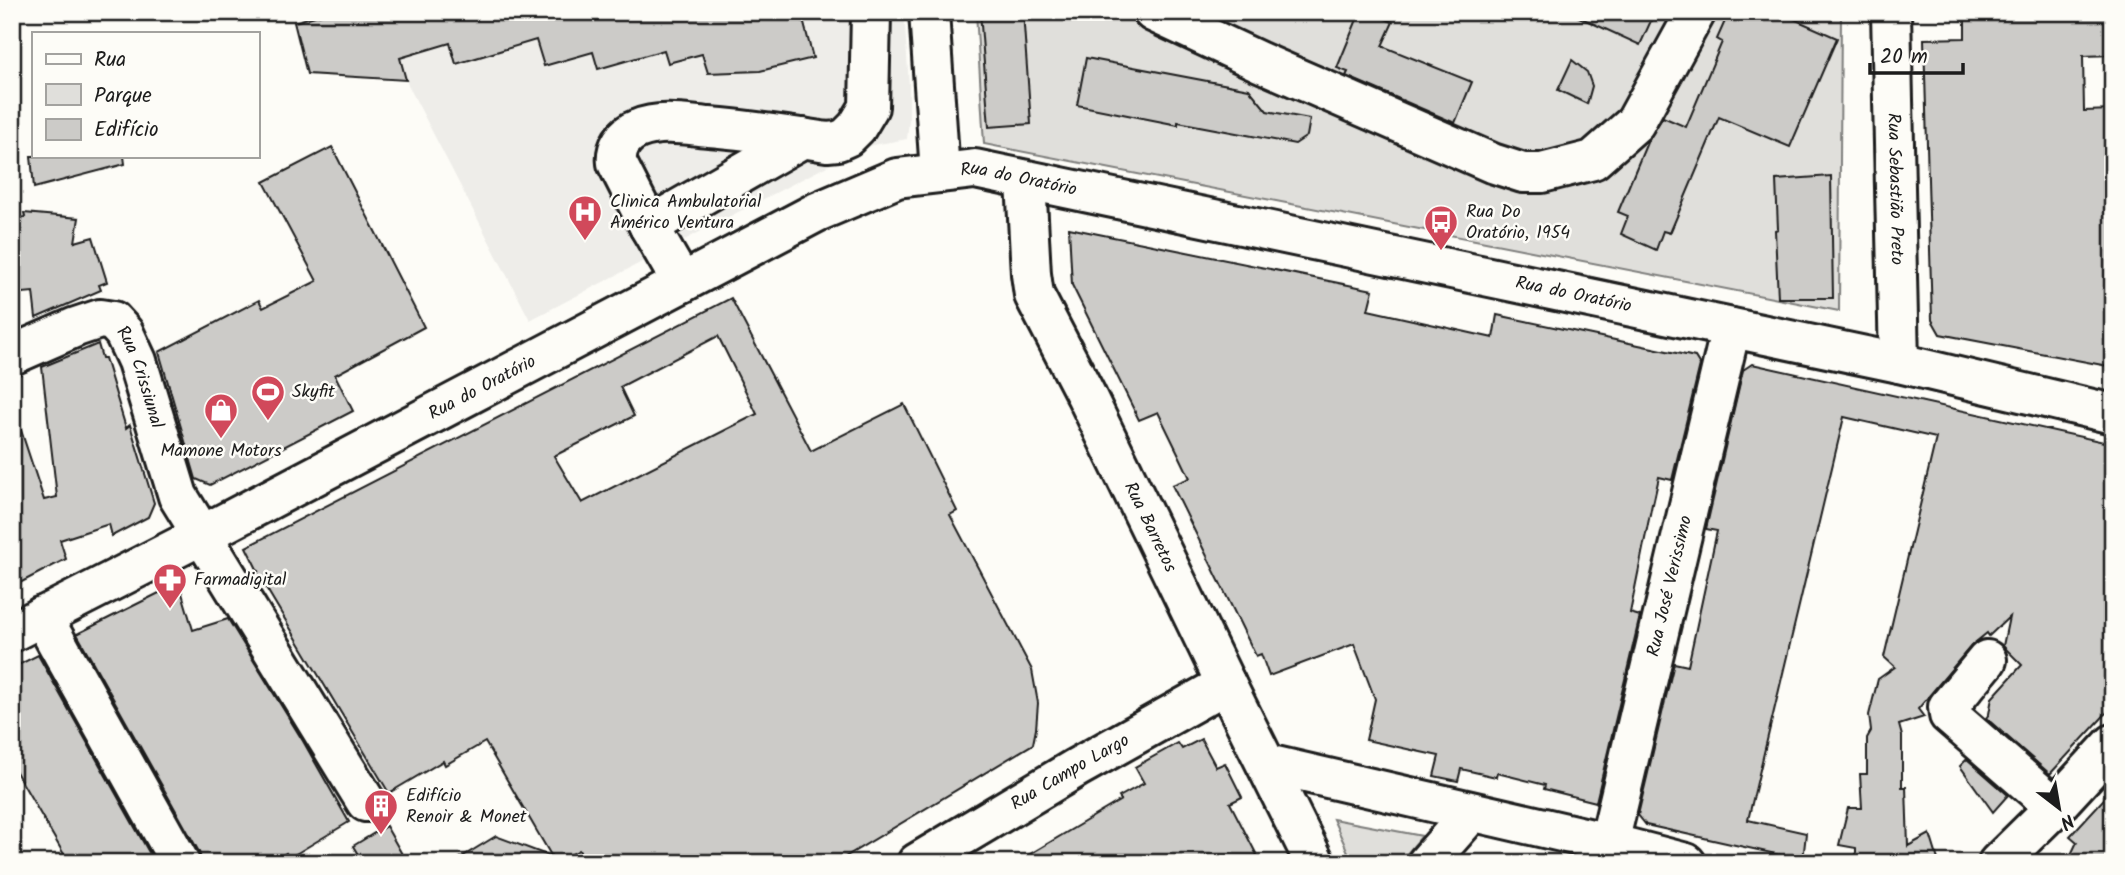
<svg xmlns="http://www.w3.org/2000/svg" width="2125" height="875" viewBox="0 0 2125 875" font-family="Kalam,sans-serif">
	<rect width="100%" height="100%" fill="#fdfcf7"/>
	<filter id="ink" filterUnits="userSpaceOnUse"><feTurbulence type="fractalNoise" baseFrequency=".0143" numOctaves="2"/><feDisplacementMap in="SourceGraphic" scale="14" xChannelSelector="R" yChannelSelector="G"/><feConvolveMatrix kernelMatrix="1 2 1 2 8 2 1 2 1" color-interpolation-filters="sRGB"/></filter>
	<g filter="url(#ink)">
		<path fill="#eeede9" d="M389,12H904L909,86V120L907,139L873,145L831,164L530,320L406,81Z"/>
		<g fill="#e0dfdb" stroke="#7e7e7c" stroke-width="2">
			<path d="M976,12H1841L1839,311L984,144Z"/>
			<path d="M1333,819L1422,836L1399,863H1353Z"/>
		</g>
		<g fill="#cccbc8" stroke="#1c1c1c" stroke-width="2" fill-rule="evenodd">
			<path d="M329,12H801L813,58L760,71L708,73L702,54L668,63L664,50L598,69L593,52L544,66L536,40L456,64L450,43L400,58L406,80L307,74L294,22Z"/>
			<path d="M980,12H1023L1031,124L989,127Z"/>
			<path d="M1360,12H1367L1393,22L1382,46L1472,82L1455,123L1346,76L1348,72L1337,68Z"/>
			<path d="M1568,12H1655L1640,45Z"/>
			<path d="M1729,12H1778L1837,38L1790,147L1719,117L1670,233L1663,231L1656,250L1621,234L1628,216L1618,212L1648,140L1663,117L1686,127L1722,42L1717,39Z"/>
			<path d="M1965,12H2113V55L2083,56L2084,111L2113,110V367L1940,334L1932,320L1924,39L1965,38Z"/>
			<path d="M1086,58L1249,89L1267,111L1310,119L1307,136L1295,144L1178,122V125L1077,105Z"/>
			<path d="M1572,60L1587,72L1592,86L1587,104L1558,90Z"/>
			<path d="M332,147L424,327L335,375L353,411L210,485L196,479L159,352L259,300L263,308L317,281L264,182Z"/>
			<path d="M31,156H124L125,164L34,188Z"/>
			<path d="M1831,176L1833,298H1778L1775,230L1778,229L1776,180Z"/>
			<path d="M24,213L79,218L75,242L93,237L107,282L99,285L101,290L36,318L33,292L12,294V219L25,217Z"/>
			<path d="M1069,228L1373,290L1368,310L1493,338L1497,315L1695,357L1700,365L1672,480L1659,477L1653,504H1652L1630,613L1640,616L1596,802L1544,789L1545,785L1497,773L1496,777L1461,769L1458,781L1434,776L1439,756L1366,740L1375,699L1354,644L1269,676L1261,654L1256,656L1172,485L1190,478L1179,455L1158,412L1139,420L1072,285Z"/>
			<path d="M731,298L811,451L904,404L957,511L950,515L1032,670L1038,703L1036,729L1033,744L835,863H586L579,850L561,860V863H452L496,836L552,857L485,742L445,765L443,761L389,793L256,571H258L246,547ZM718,336L757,414L582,503L554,456L634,416L620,387Z"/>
			<path d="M98,344L102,358H105L126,428L130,425L154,503L148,517L112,536L109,524L60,540L66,559L12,587V418H17L44,500L57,497L42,367Z"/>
			<path d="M1752,364L2113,444V706L2050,774L1986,718L1989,714L1992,698L2022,665L2003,646L2009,617L1989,636L1987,633L1971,646L1918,709L1924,717L1899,725L1902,736V787H1906L1908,846L1930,834L1939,863H1856V848L1839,845L1848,808H1862L1860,774H1867V738L1871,731L1869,715L1878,679L1895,667L1884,657L1936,438L1844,417L1748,820L1806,833L1803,860L1646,825L1638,815L1674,663L1688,666L1717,531L1706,529L1743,370Z"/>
			<path d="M179,583L193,630L228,619L303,741L349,822L289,858L286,853L270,863H202L199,852L77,634Z"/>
			<path d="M38,655L155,863H69L12,765V668Z"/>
			<path d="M1201,739L1216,767L1225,763L1242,797L1230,803L1261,863H1213L1210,856L1195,863H1015L1121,800L1119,797L1144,783L1135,767L1178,743L1182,749Z"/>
			<path d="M1967,759L2008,795L1993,812L1960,766Z"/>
			<path d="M2113,789V863H2067L2077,842L2070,836Z"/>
			<path d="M386,826L407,863H363L353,846Z"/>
		</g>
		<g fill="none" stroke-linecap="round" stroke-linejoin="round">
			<g stroke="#1c1c1c" stroke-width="44">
				<g id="minor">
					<path d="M929,12L940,173"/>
					<path d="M1153,12L1260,62L1492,163L1523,173H1542L1593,160L1635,123L1696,12"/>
					<path id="s1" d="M1891,12L1899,363"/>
					<path id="s2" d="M1026,181L1031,274L1034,295L1086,395L1226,684L1315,863"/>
					<path d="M649,226L803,138"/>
					<path d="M682,283L649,226L617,163C615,148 624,134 638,129C660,120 686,125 709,127C749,130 788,136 827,142L838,141L847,137L857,127L869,107L871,14"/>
					<path id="s3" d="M12,355L76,327L100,319L113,321L124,333L137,361L178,496L366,802"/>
					<path d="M42,616L180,863"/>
					<path id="s4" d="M12,632L202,535L817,212L897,178L975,169L1899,363L2113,414"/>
					<path d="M1987,660L1948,707L1949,715L2055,807"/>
					<path d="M1267,764L1609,843L1686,863"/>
					<path id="s5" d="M1609,843L1731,328"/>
					<path id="s6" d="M917,863L1076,768L1226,684"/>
					<path d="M1427,863L1472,812"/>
					<path d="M1998,863L2055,807L2113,744"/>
				</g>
			</g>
			<use href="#minor" stroke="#fdfcf7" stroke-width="38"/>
		</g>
	</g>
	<defs>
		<g id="hospital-pin" transform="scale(1.75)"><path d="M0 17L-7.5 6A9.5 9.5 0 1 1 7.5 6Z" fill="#d1495b" stroke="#fdfcf7"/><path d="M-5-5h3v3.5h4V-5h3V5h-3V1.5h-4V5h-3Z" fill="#fff"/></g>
		<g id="bus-pin" transform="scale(1.75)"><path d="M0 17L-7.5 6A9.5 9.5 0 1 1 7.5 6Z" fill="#d1495b" stroke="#fdfcf7"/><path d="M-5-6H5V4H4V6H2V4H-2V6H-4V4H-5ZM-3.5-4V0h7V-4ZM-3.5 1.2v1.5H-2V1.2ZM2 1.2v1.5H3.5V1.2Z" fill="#fff"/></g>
		<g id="stadium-pin" transform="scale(1.75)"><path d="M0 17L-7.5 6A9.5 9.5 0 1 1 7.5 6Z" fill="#d1495b" stroke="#fdfcf7"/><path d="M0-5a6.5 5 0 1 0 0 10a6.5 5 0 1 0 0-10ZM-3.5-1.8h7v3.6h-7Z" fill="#fff"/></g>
		<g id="shop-pin" transform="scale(1.75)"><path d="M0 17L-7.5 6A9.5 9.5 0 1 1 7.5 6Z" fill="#d1495b" stroke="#fdfcf7"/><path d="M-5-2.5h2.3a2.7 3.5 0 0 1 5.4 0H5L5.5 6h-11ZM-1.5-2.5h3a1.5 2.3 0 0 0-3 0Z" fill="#fff"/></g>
		<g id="pharmacy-pin" transform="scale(1.75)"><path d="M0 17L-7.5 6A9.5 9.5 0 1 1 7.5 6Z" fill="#d1495b" stroke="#fdfcf7"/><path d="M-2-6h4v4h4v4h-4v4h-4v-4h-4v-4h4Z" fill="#fff"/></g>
		<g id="building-pin" transform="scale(1.75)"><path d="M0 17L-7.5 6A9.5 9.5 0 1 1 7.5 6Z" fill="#d1495b" stroke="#fdfcf7"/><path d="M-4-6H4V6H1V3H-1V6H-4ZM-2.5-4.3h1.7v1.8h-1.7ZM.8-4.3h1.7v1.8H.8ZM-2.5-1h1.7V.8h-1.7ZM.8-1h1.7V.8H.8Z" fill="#fff"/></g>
	</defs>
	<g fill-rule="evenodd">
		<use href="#hospital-pin" x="585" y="212"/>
		<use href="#bus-pin" x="1441" y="222"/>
		<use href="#stadium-pin" x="268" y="392"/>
		<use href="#shop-pin" x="221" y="410"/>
		<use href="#pharmacy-pin" x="170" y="580"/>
		<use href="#building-pin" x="381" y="806"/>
	</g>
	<g text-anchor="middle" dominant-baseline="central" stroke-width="5" stroke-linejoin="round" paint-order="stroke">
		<g font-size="18" fill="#1c1c1c" stroke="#fdfcf7">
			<text stroke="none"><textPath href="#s4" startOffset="1118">Rua do Oratório</textPath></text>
			<text stroke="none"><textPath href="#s1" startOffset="177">Rua Sebastião Preto</textPath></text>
			<text stroke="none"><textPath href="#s4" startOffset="1685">Rua do Oratório</textPath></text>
			<text stroke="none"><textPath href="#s3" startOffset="172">Rua Crissiunal</textPath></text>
			<text stroke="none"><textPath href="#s4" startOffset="530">Rua do Oratório</textPath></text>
			<text stroke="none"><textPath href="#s2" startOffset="374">Rua Barretos</textPath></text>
			<text stroke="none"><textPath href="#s5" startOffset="264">Rua José Verissimo</textPath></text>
			<text stroke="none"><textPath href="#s6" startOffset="178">Rua Campo Largo</textPath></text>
		</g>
		<g font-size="18" fill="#1c1c1c" stroke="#fdfcf7" text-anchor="start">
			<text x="610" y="202">Clinica Ambulatorial<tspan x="610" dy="21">Américo Ventura</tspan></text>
			<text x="1466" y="212">Rua Do<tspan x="1466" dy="21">Oratório, 1954</tspan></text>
			<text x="292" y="392">Skyfit</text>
			<text x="221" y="451" text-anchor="middle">Mamone Motors</text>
			<text x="194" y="580">Farmadigital</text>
			<text x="406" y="796">Edifício<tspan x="406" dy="21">Renoir &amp; Monet</tspan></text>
		</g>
	</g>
	<rect width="2125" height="875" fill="none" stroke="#fdfcf7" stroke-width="42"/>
	<rect x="21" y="21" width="2083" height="833" fill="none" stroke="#1c1c1c" stroke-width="2.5" filter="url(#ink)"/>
	<rect x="32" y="32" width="228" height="126" fill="#fdfcf7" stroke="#a3a29f" stroke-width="2"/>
	<rect x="46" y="54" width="35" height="10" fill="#fdfcf7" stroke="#a3a29f" stroke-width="2"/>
	<text x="94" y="66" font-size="21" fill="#1c1c1c">Rua</text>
	<rect x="46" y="84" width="35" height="21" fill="#e0dfdb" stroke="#a3a29f" stroke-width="2"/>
	<text x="94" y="102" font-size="21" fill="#1c1c1c">Parque</text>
	<rect x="46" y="119" width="35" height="21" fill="#cccbc8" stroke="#a3a29f" stroke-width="2"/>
	<text x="94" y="136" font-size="21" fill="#1c1c1c">Edifício</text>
	<g transform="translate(2059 808) rotate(149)" stroke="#fdfcf7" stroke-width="5" paint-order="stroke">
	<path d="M0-5L12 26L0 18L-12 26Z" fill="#1c1c1c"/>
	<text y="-10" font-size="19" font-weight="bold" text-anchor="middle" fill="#1c1c1c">N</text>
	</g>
	<path d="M1870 63v10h93v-10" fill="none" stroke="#1c1c1c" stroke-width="3.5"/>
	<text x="1880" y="63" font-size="21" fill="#1c1c1c" stroke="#fdfcf7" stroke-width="5" paint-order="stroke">20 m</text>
</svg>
